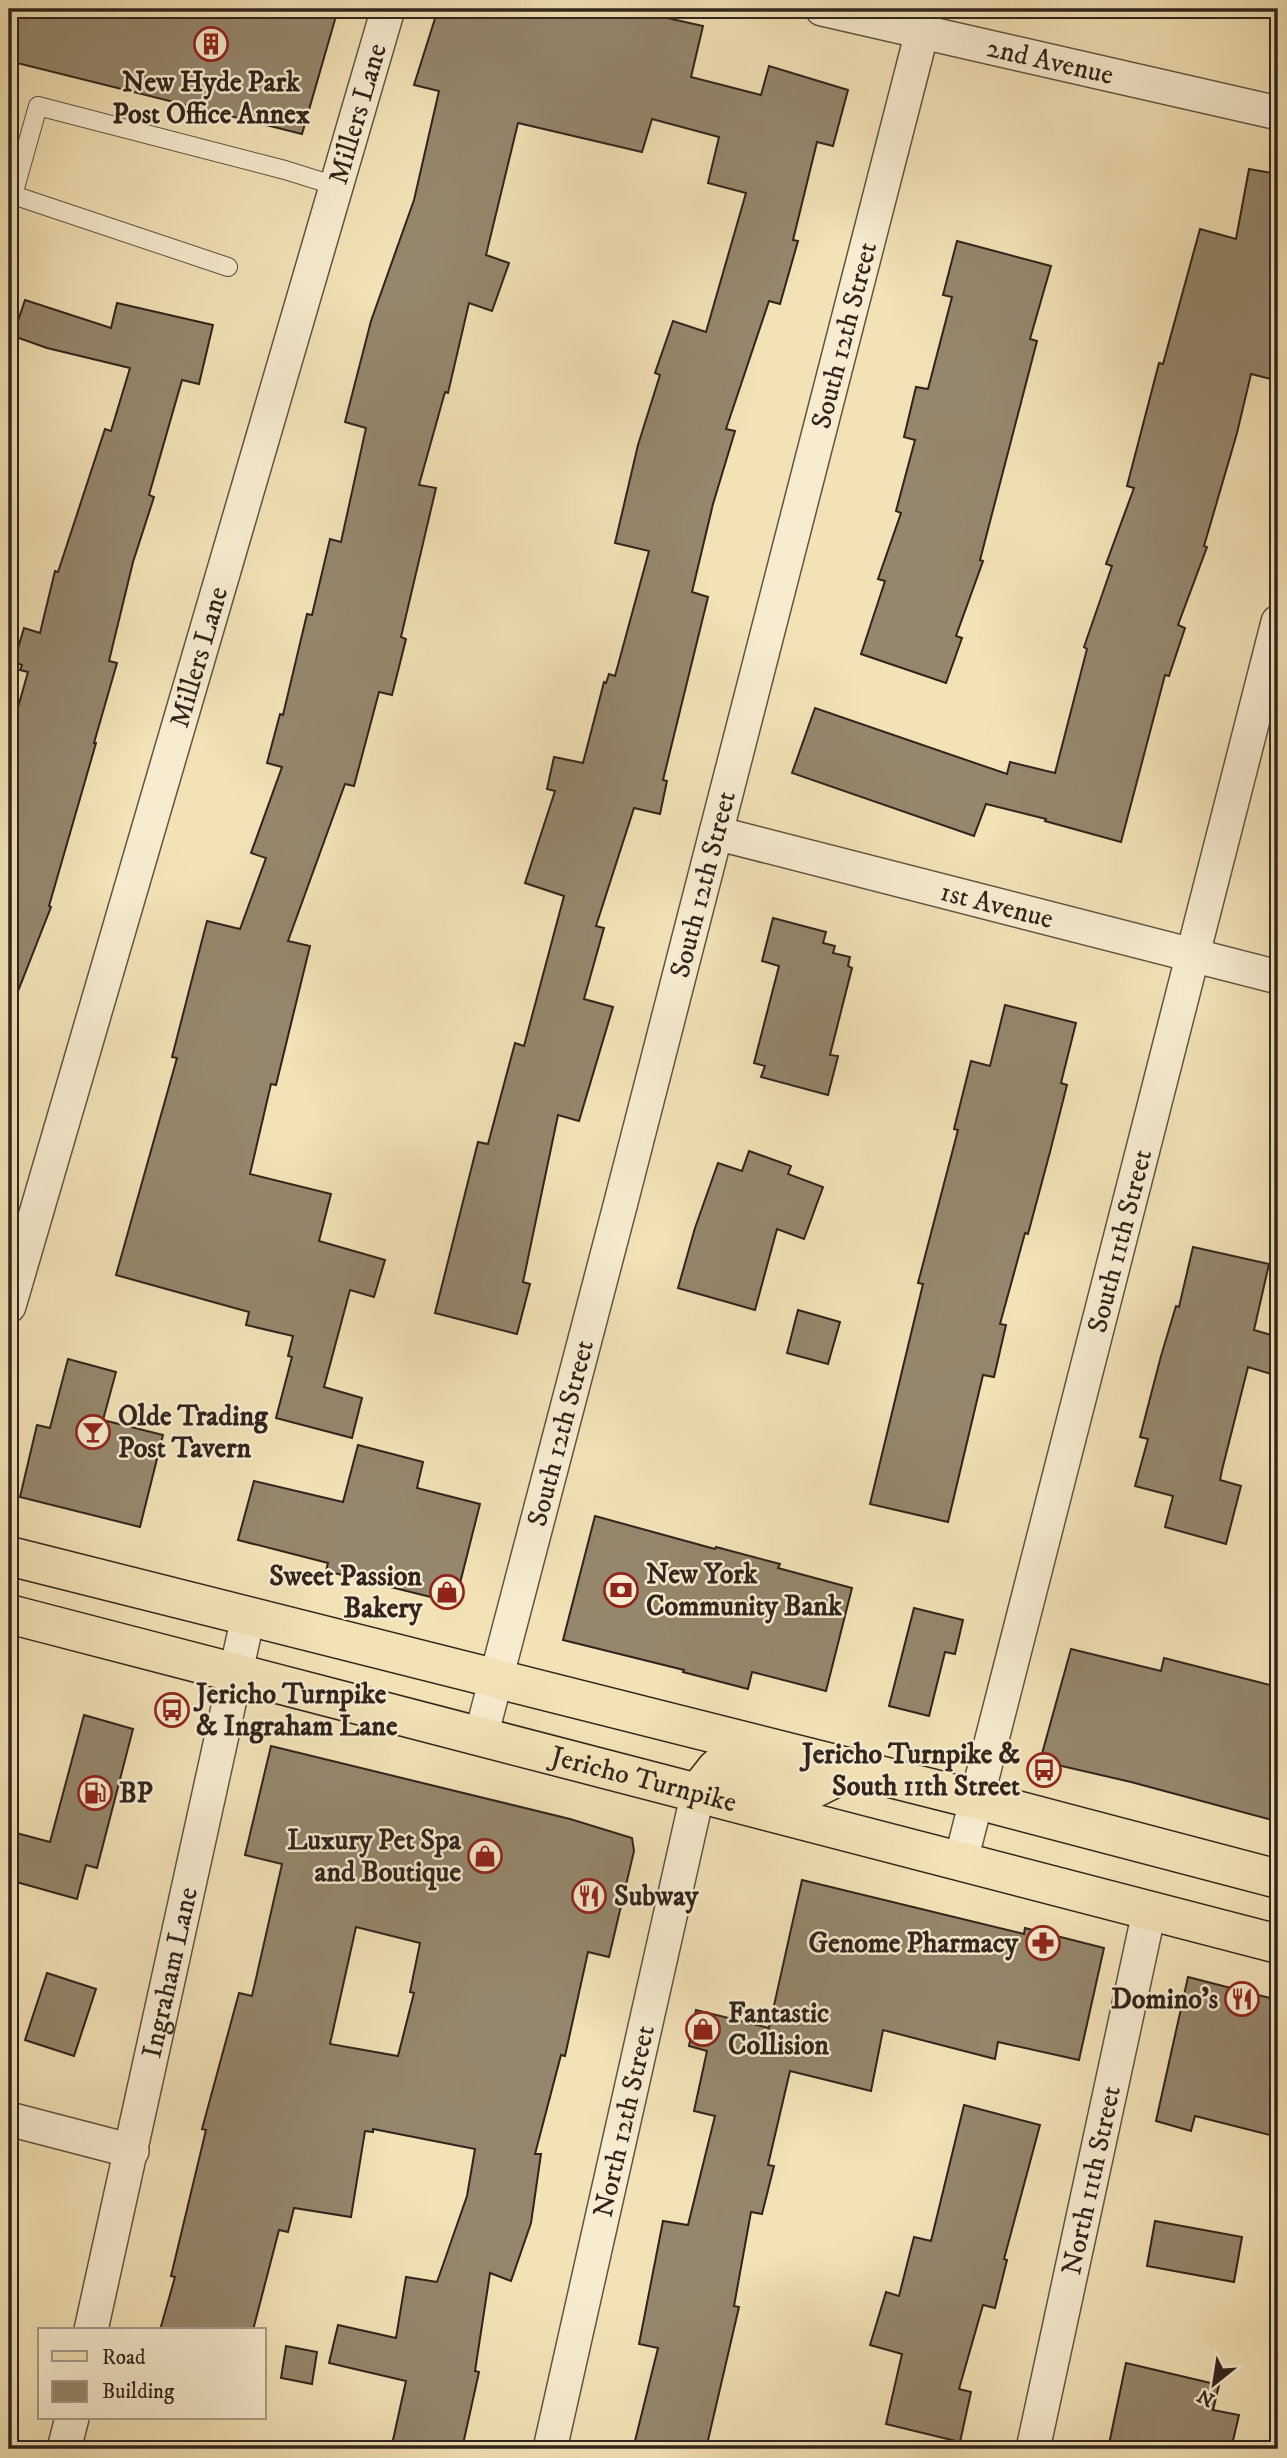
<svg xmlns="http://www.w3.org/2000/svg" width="1287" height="2458" viewBox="0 0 1287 2458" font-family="'IM FELL DW Pica',serif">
	<rect width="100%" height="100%" fill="#f2e2b6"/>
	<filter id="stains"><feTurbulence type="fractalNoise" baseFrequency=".00286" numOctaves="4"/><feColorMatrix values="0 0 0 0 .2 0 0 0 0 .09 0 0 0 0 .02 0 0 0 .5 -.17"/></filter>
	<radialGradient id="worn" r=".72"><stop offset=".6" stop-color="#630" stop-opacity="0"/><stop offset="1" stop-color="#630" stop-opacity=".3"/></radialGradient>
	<g fill="#95876d" stroke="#30241d" stroke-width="2" fill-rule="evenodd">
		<path d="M9,9H338L302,134L9,61Z"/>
		<path d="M438,9H627L703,26L691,77L761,95L769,66L848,90L833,146L817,142L793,240L798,241L780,304L769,301L726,429L735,431L713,504L692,592L708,597L663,780L667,781L660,814L634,808L596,926L604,928L584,999L613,1007L579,1121L558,1115L523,1282L530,1284L517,1334L435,1313L478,1142L488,1144L515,1043L524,1046L564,896L525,883L555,791L547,789L554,757L583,763L604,682L606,683L609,674L615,676L649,551L615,543L638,445L660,375L655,373L673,321L706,332L746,193L708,183L719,137L652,119L642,152L518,123L486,255L509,263L492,311L469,303L448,393L445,392L419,485L436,488L401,637L406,639L392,695L379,692L354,786L345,784L288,941L310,946L276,1085L271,1084L250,1174L331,1194L319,1241L385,1260L374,1297L350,1290L324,1387L362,1398L352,1438L276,1418L292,1357L288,1356L293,1336L246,1325L249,1312L116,1275L177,1058L172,1057L207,921L240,929L266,858L251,853L282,767L267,763L280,714L283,715L307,614L312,615L330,539L341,542L366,428L345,422L371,321L414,200L439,91L414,85Z"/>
		<path d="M1249,169L1278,174V348L1271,379L1251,374L1237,433L1204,546L1207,547L1178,625L1185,628L1169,676L1165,675L1121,842L1045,821L1046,819L986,804L974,836L792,773L815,708L1007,774L1010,762L1055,773L1087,649L1084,647L1112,566L1106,564L1134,488L1127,486L1159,363L1163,364L1200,229L1236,239Z"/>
		<path d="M957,241L1051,266L1030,339L1037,341L980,560L983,561L956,636L962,638L946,683L861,654L885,581L878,579L901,513L896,511L915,440L904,437L916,387L928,389L952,297L943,295Z"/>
		<path d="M25,300L111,328L117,303L213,325L199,384L182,380L149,495L154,497L133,562L109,661L117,663L94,743H96L49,906L51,907L11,1009L9,1008V739L28,672L20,670L22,665L14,662L24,628L40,633L55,571L58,572L105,429L111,431L130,368L47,348L13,336Z"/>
		<path d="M773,918L826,932L823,943L835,946L833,953L850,957L848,966L852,968L830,1055L838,1056L828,1095L761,1077L765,1066L754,1063L779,966L762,961Z"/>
		<path d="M1005,1005L1076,1023L1061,1083L1067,1085L1050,1152L1028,1234L1025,1233L1000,1324L1006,1325L994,1377L983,1375L948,1522L870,1504L923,1284L918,1283L958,1130L954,1129L971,1061L990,1066Z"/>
		<path d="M749,1151L791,1166L788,1174L823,1187L804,1239L777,1229L755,1310L678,1288L695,1228L718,1163L742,1171Z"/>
		<path d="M1193,1247L1269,1264L1254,1330L1278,1337V1376L1248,1367L1222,1470L1220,1480L1241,1486L1226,1544L1165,1527L1173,1496L1135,1486L1148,1439L1140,1437L1161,1356L1176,1306L1179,1307Z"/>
		<path d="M798,1310L840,1322L828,1364L787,1353Z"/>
		<path d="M68,1359L116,1372L103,1420L163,1435L140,1527L20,1497L37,1425L50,1428Z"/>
		<path d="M358,1445L423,1462L417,1488L480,1504L455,1603L326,1571L328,1563L238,1540L254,1481L343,1502Z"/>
		<path d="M595,1516L715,1549L716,1547L780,1564L778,1568L852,1588L826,1691L752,1672L748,1689L683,1672L684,1670L563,1640Z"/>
		<path d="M914,1608L963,1620L955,1654L945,1652L929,1716L889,1706Z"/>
		<path d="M1071,1649L1161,1671L1164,1658L1278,1687V1795L1272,1820L1131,1782L1040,1761Z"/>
		<path d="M84,1715L133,1729L97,1868L86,1865L77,1899L9,1880V1831L50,1842Z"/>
		<path d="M271,1746L570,1819L632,1838L634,1851L609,1957L588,1952L565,2056L561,2055L535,2154H541L531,2223L511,2281L490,2273L475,2371L479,2372L462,2449H391L406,2381L329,2363L338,2325L396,2338L406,2277L437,2282L467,2196L475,2149L373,2129V2132L365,2131L351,2217L294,2208L288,2232L279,2230L253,2330H160L175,2277L171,2276L206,2130L202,2129L239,1993L252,1996L282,1864L245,1855ZM356,1927L420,1943L410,1992L414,1993L398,2056L330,2044Z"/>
		<path d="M802,1880L1024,1934L1025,1928L1104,1948L1079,2060L998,2042L995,2059L883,2030L871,2091L790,2071L768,2165L774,2166L762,2214L751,2212L734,2306L739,2307L706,2449H633L658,2348L639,2344L663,2221L688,2225L715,2116L694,2111L707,2051L689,2046L696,2010L769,2028Z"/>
		<path d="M47,1973L96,1989L74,2056L25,2040Z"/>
		<path d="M1188,1977L1278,2000V2137L1195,2116L1191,2131L1156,2121Z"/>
		<path d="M964,2105L1040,2125L1004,2259L1007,2260L995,2308L983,2305L959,2389L971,2392L960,2442L886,2424L902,2354L870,2345L886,2292L899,2296L914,2237L931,2241Z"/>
		<path d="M1155,2221L1242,2237L1234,2282L1147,2266Z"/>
		<path d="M286,2346L317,2352L312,2384L281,2378Z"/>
		<path d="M1126,2363L1219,2385L1213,2410L1239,2415L1231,2449H1108Z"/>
	</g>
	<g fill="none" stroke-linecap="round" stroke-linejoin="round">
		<g stroke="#605443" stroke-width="20">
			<path id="lane" d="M228,267L13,195L38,106L285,170L336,186"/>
		</g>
		<g stroke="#605443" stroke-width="36">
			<g id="street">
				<path id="s1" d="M822,9L1278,113"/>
				<path id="s2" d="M716,833L1278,977"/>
				<path id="s3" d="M9,1306L388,9"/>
				<path id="s4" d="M481,1736L621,1202L922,32"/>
				<path id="s5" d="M961,1860L1278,622"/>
				<path d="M9,2119L132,2151"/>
				<path id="s6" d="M91,2330L248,1617"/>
				<path d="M64,2449L72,2418"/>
				<path id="s7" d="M550,2449L698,1792"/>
				<path id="s8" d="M1033,2449L1149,1912"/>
			</g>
		</g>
		<g stroke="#30241d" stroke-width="41">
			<g id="primary">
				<path d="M9,1556L978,1800L1278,1879"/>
				<path id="s9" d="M9,1614L1278,1944"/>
				<path d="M698,1792L717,1768L813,1789L851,1770"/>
			</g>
		</g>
		<use href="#lane" stroke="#f7ecd0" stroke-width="18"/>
		<use href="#street" stroke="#f7ecd0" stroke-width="33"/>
		<use href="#primary" stroke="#f2e2b6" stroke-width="38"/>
		<path stroke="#30241d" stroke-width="5" stroke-dasharray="12 12" stroke-linecap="butt" d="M1271,9L1278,10"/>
	</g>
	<defs>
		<g id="building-ring" transform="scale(1.75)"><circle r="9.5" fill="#f7ecd0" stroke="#8f2418" stroke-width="1.5"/><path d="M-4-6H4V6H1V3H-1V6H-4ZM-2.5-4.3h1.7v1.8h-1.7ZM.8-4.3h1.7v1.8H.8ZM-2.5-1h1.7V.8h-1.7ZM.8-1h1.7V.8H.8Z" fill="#8f2418"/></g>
		<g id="bar-ring" transform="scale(1.75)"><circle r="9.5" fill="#f7ecd0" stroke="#8f2418" stroke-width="1.5"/><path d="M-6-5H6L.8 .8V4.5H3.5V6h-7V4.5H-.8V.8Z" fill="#8f2418"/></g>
		<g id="bank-ring" transform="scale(1.75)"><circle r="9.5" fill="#f7ecd0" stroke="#8f2418" stroke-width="1.5"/><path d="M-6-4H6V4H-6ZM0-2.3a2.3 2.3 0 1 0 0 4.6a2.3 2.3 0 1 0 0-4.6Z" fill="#8f2418"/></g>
		<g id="shop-ring" transform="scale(1.75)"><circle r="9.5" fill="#f7ecd0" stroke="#8f2418" stroke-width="1.5"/><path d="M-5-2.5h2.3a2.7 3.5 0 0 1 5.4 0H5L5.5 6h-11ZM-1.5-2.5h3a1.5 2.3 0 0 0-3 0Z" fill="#8f2418"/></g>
		<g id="bus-ring" transform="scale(1.75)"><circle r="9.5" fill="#f7ecd0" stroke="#8f2418" stroke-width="1.5"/><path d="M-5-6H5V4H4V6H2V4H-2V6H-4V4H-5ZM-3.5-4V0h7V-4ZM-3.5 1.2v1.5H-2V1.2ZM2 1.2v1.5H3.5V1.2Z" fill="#8f2418"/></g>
		<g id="fuel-ring" transform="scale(1.75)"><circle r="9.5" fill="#f7ecd0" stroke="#8f2418" stroke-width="1.5"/><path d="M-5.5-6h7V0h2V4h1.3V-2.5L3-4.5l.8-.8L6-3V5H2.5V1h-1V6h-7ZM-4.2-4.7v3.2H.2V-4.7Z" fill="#8f2418"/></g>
		<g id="restaurant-ring" transform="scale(1.75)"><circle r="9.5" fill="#f7ecd0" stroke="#8f2418" stroke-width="1.5"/><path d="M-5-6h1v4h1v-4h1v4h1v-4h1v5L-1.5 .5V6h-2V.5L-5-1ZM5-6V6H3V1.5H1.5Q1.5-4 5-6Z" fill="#8f2418"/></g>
		<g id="pharmacy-ring" transform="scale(1.75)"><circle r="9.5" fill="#f7ecd0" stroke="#8f2418" stroke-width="1.5"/><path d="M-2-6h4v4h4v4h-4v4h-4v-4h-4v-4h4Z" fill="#8f2418"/></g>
	</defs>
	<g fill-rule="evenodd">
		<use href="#building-ring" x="211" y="44"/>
		<use href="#bar-ring" x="93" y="1432"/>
		<use href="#bank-ring" x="621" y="1590"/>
		<use href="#shop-ring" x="447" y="1592"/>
		<use href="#bus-ring" x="172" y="1710"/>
		<use href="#bus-ring" x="1044" y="1770"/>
		<use href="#fuel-ring" x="95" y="1793"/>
		<use href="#shop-ring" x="485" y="1856"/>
		<use href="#restaurant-ring" x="589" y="1896"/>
		<use href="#pharmacy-ring" x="1043" y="1943"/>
		<use href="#restaurant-ring" x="1242" y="1999"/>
		<use href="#shop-ring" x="703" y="2029"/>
	</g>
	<g text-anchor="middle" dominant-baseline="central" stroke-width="5" stroke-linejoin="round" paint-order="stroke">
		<g font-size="28" fill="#30241d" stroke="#f7ecd0">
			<text stroke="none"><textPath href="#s1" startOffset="234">2nd Avenue</textPath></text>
			<text stroke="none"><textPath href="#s3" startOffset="1242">Millers Lane</textPath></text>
			<text stroke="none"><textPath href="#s4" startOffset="1447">South 12th Street</textPath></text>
			<text stroke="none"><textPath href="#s3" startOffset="676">Millers Lane</textPath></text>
			<text stroke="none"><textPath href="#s4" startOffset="880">South 12th Street</textPath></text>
			<text stroke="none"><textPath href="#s2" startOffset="290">1st Avenue</textPath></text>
			<text stroke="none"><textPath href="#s5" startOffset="639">South 11th Street</textPath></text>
			<text stroke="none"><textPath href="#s4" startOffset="313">South 12th Street</textPath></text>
			<text stroke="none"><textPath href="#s9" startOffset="656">Jericho Turnpike</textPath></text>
			<text stroke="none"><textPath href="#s6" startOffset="366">Ingraham Lane</textPath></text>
			<text stroke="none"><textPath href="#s7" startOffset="336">North 12th Street</textPath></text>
			<text stroke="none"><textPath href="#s8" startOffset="275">North 11th Street</textPath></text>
		</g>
		<g font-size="28" font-weight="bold" fill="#30241d" stroke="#f7ecd0" text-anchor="start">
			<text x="211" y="82" text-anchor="middle">New Hyde Park<tspan x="211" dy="32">Post Office Annex</tspan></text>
			<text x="118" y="1416">Olde Trading<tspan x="118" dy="32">Post Tavern</tspan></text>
			<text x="646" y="1574">New York<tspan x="646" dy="32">Community Bank</tspan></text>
			<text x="422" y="1576" text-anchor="end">Sweet Passion<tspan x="422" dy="32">Bakery</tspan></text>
			<text x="196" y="1694">Jericho Turnpike<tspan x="196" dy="32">&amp; Ingraham Lane</tspan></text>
			<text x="1020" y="1754" text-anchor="end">Jericho Turnpike &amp;<tspan x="1020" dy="32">South 11th Street</tspan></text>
			<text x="119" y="1793">BP</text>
			<text x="461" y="1840" text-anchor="end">Luxury Pet Spa<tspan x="461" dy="32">and Boutique</tspan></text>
			<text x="614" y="1896">Subway</text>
			<text x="1018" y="1943" text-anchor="end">Genome Pharmacy</text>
			<text x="1218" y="1999" text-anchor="end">Domino's</text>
			<text x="728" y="2013">Fantastic<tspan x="728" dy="32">Collision</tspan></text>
		</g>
	</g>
	<rect width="1287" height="2458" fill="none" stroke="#f2e2b6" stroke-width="35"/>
	<rect x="10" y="10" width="1266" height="2437" fill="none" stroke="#30241d" stroke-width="3.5"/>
	<rect x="18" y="18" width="1252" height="2423" fill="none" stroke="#30241d" stroke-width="2"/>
	<rect x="38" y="2328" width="228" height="91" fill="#f7ecd0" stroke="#a79c88" stroke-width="2"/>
	<rect x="52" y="2351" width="35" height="10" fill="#f2e2b6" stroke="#a79c88" stroke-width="2"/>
	<text x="102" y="2364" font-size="21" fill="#30241d">Road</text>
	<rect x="52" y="2381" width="35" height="21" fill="#95876d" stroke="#a79c88" stroke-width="2"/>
	<text x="102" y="2398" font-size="21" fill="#30241d">Building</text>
	<g transform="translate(1214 2384) rotate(210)" stroke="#f7ecd0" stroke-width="5" paint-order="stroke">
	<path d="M0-5L12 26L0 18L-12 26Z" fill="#30241d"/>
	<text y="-10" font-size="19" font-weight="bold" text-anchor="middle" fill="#30241d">N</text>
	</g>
	<rect width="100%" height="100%" filter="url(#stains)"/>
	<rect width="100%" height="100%" fill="url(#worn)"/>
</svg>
